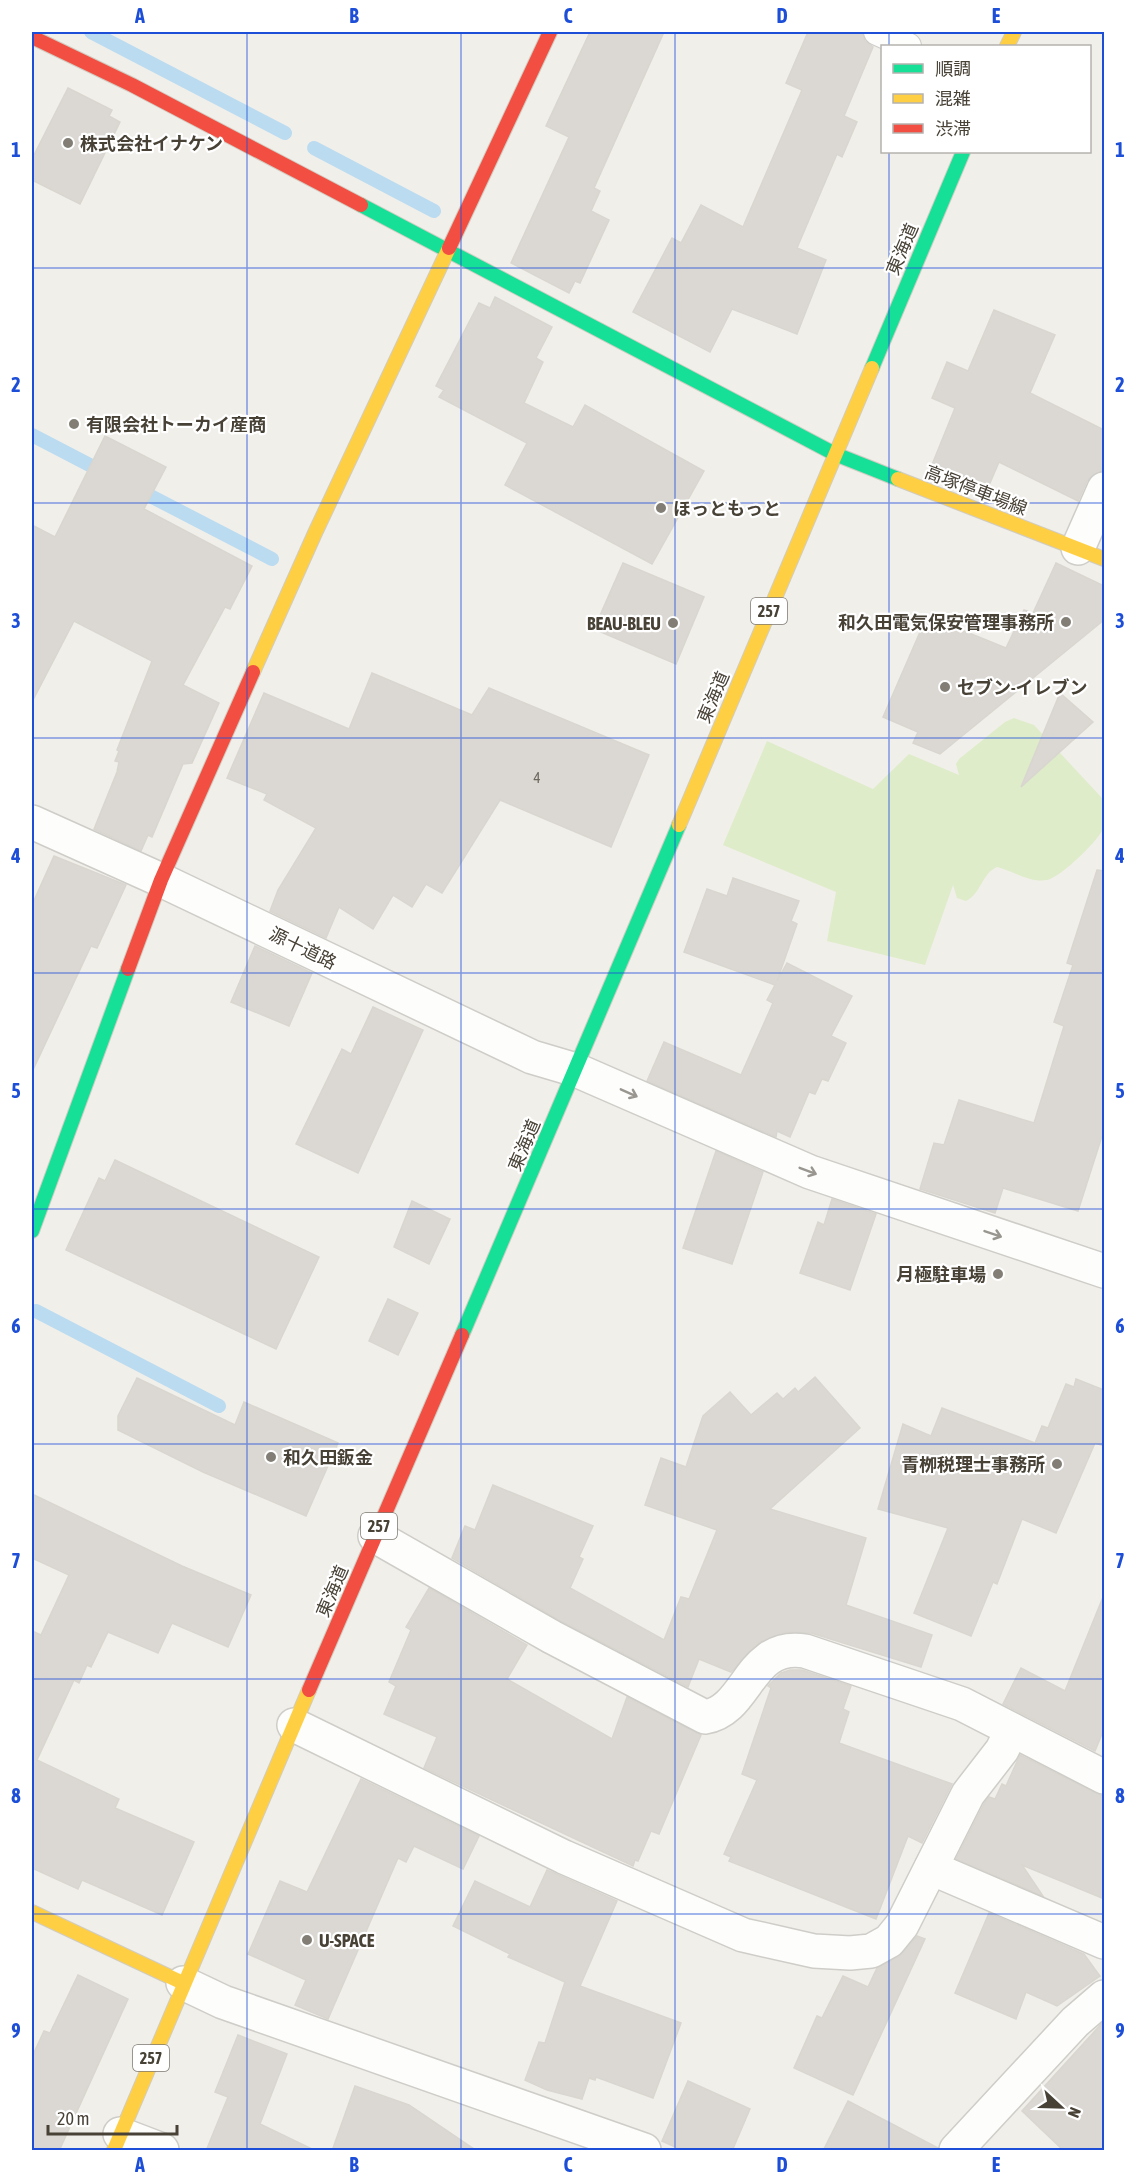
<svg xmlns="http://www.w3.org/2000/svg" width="1136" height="2182" viewBox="0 0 1136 2182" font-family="'Asap Condensed','Noto Sans JP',sans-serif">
	<rect width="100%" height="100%" fill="#f1efea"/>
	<path fill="#deecca" d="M1014,718L1034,725L1102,798C1105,805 1106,817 1104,826C1102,838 1060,878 1047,880C1030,883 1013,871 997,867C981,874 982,893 966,901L957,898L953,885L925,965L827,941L836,892L723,845L767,741L873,789L909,754L959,775L956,764L959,759L1005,722Z"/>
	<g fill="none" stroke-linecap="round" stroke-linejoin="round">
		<g stroke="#badbf0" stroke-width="14">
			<path d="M91,32L285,133"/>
			<path d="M314,148L434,211"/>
			<path d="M32,435L105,473"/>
			<path d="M135,488L272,559"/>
			<path d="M36,1311L219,1406"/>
		</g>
	</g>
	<g fill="#dbd8d3" stroke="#d9d6d0" stroke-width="1.5">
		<path d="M590,32H664L594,188L600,191L591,211L609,220L580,283L575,281L569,293L511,263L569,137L546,126Z"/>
		<path d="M808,32H862L865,41L873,47L844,116L857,122L842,157L837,154L797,248L826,260L797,334L732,309L710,352L633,312L672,238L681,243L701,205L743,227L802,90L786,83Z"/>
		<path d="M68,88L112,110L109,116L120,122L80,204L32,180V159Z"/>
		<path d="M495,297L552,327L536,358L543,362L524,403L573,427L585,405L704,471L652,564L505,485L527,443L439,397L444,390L436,386L479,303L490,308Z"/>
		<path d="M994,310L1055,335L1030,393L1104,430V463L1101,471L1087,481L1078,501L999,462L987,490L931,467L955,408L932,398L947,362L968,371Z"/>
		<path d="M105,436L166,467L144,509L252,566L230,609L225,607L183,685L219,703L192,763L183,764L152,837L148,835L141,851L94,829L117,772L119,762L115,761L119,751L117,750L152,661L74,621L32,702V525L55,537Z"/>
		<path d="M623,563L704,597L676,664L594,629Z"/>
		<path d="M1056,563L1104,586V620L940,754L913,743L918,732L883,717L927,616L1006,648L1024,610L1033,613Z"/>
		<path d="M372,673L472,715L489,688L649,755L611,847L500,800L442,893L426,884L412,907L393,895L373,929L339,907L326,938L270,911L278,890L316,828L264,800L267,794L227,778L264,693L349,729Z"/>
		<path d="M1060,693L1093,722L1021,787Z"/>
		<path d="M54,856L126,885L97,948L91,946L32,1072V905Z"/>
		<path d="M1097,870L1104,871V1130L1078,1211L1003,1188L995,1213L920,1189L934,1143L944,1145L959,1100L1034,1123L1064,1026L1054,1022L1073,965L1067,963Z"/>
		<path d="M733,878L799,901L791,921L797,924L777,981L787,963L852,996L831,1036L846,1043L828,1081L822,1079L815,1094L809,1092L790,1137L777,1131L776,1137L647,1081L664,1042L741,1075L773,1003L767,1000L775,985L684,952L707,889L727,896Z"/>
		<path d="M255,946L312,973L289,1026L231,1002Z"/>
		<path d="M373,1007L423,1030L358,1173L296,1144L342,1049L351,1054Z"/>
		<path d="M716,1151L763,1172L732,1264L683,1248Z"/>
		<path d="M115,1160L319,1257L276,1349L66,1250L99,1178L105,1181Z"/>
		<path d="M832,1199L876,1214L850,1290L800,1273L818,1222L824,1225Z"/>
		<path d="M412,1201L450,1219L429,1264L394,1247Z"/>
		<path d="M388,1299L418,1313L398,1355L369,1341Z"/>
		<path d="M815,1377L860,1428L770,1509L866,1538L846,1605L932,1635L921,1667L811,1633L786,1632L760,1642L731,1672L699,1659L688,1687L561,1621L452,1558L465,1526L475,1530L493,1485L593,1526L579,1557L583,1559L570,1588L664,1640L681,1597L689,1599L717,1530L645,1505L661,1458L686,1467L703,1416L730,1392L751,1415L777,1393L783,1399L795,1388L798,1392Z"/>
		<path d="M137,1378L235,1425L244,1402L338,1443L306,1516L203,1472L118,1430V1416Z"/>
		<path d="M1076,1379L1104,1390V1446L1095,1443L1056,1533L1022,1519L997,1584L993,1582L971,1636L914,1613L948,1528L878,1509L903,1424L931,1436L942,1408L1035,1443L1042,1426L1048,1428L1066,1384L1074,1387Z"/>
		<path d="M32,1494L182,1566L251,1595L228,1647L172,1623L158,1653L108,1632L91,1667L87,1665L79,1683L74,1680L37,1760L119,1799L115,1808L194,1842L162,1915L82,1880L78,1889L32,1868V1631L41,1635L69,1575L32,1558Z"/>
		<path d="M429,1588L527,1645L507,1679L612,1739L627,1697L701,1735L659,1834L651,1831L638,1861L635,1860L633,1866L424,1768L437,1737L384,1714L396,1686L389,1682L411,1630L406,1627Z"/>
		<path d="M1103,1597L1104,1729L1095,1751L1003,1704L1021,1668L1065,1691Z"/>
		<path d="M790,1670H802L851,1686L843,1709L849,1712L839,1743L952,1784L922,1843L908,1836L876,1919L729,1861L731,1857L724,1854L757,1780L742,1774L771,1688L768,1686L781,1673Z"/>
		<path d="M1020,1755L1104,1797V1899L1022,1865L1043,1896L956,1859L984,1804L989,1797L995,1799L1002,1784L1006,1786Z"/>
		<path d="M361,1779L479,1836L463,1869L414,1846L406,1862L398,1858L328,2019L295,2005L306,1980L248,1954L280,1881L307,1892Z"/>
		<path d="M547,1870L617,1901L580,1986L681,2023L653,2098L596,2077L595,2080L589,2078L582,2099L547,2090L525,2080L539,2042L545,2043L565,1982L508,1957L510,1954L453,1926L475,1881L530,1907Z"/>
		<path d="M989,1913L1084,1954L1100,1976L1057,2006L1026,1992L1016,2019L955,1993Z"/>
		<path d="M917,1936L925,1939L853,2095L794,2068L817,2016L822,2018L843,1976L868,1987L877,1968L898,1957Z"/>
		<path d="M78,1975L128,1999L59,2151H32V2057L44,2031L50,2033Z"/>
		<path d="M1104,2021V2151H1064L1022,2111Z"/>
		<path d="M238,2035L287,2054L260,2124L316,2151H206L228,2097L215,2092Z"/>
		<path d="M688,2081L750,2109L732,2151H684L662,2141Z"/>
		<path d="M355,2086L409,2105L477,2151H332Z"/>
		<path d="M848,2101L938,2148V2151H823Z"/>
	</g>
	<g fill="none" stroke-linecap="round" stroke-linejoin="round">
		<g stroke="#cfcdc8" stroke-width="28">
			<path id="lane" d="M877,32L908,46"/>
		</g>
		<g stroke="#cfcdc8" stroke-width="36">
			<g id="street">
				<path d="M1078,548L1104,489"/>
				<path d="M32,822L161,880L532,1057L576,1070L810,1172L1104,1271"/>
				<path d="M375,1536L552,1637L705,1717C749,1710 748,1642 805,1651L962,1704L1104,1777"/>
				<path d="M294,1725L564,1857L743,1935L814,1951L850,1953L871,1951L889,1941L902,1925L968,1794L1002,1750L1012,1730"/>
				<path d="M931,1868L1104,1942"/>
				<path d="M183,1983L223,2002L644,2150"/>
				<path d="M120,2134L162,2150"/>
				<path d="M956,2150L1075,2022L1104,1997"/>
			</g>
		</g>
		<g stroke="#d1ccc1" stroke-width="16">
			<g id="fast">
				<path d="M361,205L835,454L898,479"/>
				<path d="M872,368L963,152"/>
				<path d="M32,1231L128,969"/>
				<path d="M462,1335L679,825"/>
			</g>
		</g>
		<g stroke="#d1ccc1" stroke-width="16">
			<g id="slow">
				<path d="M1007,46L1014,32"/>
				<path d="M898,479L1104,559"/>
				<path d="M253,672L315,533L449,248"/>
				<path d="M679,825L872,368"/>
				<path d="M32,1912L183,1983"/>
				<path d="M114,2150L309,1690"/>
			</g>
		</g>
		<g stroke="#d1ccc1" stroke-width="16">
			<g id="jam">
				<path d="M32,37L132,85L361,205"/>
				<path d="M449,248L550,32"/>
				<path d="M128,969L161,880L253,672"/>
				<path d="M309,1690L462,1335"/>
			</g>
		</g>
		<use href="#lane" stroke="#fdfdfc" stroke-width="26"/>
		<use href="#street" stroke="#fdfdfc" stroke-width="33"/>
		<use href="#fast" stroke="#16e098" stroke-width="14"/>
		<use href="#slow" stroke="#ffcf43" stroke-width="14"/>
		<use href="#jam" stroke="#f24e42" stroke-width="14"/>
	</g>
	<defs><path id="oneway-shaft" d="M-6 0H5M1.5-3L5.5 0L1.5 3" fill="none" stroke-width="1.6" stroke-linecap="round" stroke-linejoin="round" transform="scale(1.5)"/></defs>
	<g stroke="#99968f">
		<use href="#oneway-shaft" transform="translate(629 1093) rotate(24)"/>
		<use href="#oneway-shaft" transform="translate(808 1171) rotate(21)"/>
		<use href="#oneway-shaft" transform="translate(993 1234) rotate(19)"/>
	</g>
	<path fill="none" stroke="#1d4ed8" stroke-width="1.5" stroke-opacity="0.55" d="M247,32V2150M461,32V2150M675,32V2150M889,32V46M889,152V2150M32,268H1104M32,503H1104M32,738H1104M32,973H1104M32,1209H1104M32,1444H1104M32,1679H1104M32,1914H1104"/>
	<g fill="#827e75" stroke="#fff" stroke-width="2">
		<circle cx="68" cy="143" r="6"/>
		<circle cx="74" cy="424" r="6"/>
		<circle cx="661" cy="508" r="6"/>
		<circle cx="1066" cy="622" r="6"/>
		<circle cx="673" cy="623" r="6"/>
		<circle cx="945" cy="687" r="6"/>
		<circle cx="998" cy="1274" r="6"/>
		<circle cx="271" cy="1457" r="6"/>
		<circle cx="1057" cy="1464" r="6"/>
		<circle cx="307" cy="1940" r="6"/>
	</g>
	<g text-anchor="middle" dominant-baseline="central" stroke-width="4.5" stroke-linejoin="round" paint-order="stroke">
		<g font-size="15" fill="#6d685e">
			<text x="537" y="777">4</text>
		</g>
		<g fill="#fff" stroke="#7e7a72" stroke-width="1.5">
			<rect x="751" y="598" width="36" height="26" rx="4.5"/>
			<rect x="361" y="1513" width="36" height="26" rx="4.5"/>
			<rect x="133" y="2045" width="36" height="26" rx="4.5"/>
		</g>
		<g font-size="16" font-weight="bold" fill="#474136">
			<text x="769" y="611">257</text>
			<text x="379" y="1526">257</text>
			<text x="151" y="2058">257</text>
		</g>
		<g font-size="18" font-weight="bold" fill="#474136" stroke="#fff" text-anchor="start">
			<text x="80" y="143">株式会社イナケン</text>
			<text x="86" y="424">有限会社トーカイ産商</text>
			<text x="673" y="508">ほっともっと</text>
			<text x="1054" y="622" text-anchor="end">和久田電気保安管理事務所</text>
			<text x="661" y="623" text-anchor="end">BEAU-BLEU</text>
			<text x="957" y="687">セブン-イレブン</text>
			<text x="986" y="1274" text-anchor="end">月極駐車場</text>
			<text x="283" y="1457">和久田鈑金</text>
			<text x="1045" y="1464" text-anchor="end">青栁税理士事務所</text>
			<text x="319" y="1940">U-SPACE</text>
		</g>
		<g font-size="18" fill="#474136" stroke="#fff">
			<text transform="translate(902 249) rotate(-67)">東海道</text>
			<text transform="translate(976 490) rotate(21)">高塚停車場線</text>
			<text transform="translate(713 697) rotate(-67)">東海道</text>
			<text transform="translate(303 948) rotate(26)">源十道路</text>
			<text transform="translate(524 1145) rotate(-67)">東海道</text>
			<text transform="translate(332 1591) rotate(-67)">東海道</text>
		</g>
	</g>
	<rect width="1136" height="2182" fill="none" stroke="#ffffff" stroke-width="66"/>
	<rect x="881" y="45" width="210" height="108" fill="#ffffff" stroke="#b5b3af" stroke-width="1.5"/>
	<rect x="893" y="64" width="30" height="9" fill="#16e098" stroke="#b5b3af" stroke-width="1.5"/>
	<text x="935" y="75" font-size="18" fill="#474136">順調</text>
	<rect x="893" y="94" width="30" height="9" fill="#ffcf43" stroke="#b5b3af" stroke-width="1.5"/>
	<text x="935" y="105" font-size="18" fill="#474136">混雑</text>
	<rect x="893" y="124" width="30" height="9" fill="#f24e42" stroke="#b5b3af" stroke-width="1.5"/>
	<text x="935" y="135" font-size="18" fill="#474136">渋滞</text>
	<g transform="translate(1061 2107) rotate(112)" stroke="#ffffff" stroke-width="4.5" paint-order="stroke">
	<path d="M0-4.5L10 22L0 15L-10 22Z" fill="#474136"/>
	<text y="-9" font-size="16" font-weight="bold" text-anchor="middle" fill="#474136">N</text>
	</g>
	<path d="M48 2125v9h129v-9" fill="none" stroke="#474136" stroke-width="3"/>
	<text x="57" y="2125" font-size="18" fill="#474136" stroke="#ffffff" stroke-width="4.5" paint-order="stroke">20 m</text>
	<rect x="33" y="33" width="1070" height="2116" fill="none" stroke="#1d4ed8" stroke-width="2"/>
	<g font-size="20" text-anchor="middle" font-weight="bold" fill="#1d4ed8">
		<text x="140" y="23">A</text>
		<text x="354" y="23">B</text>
		<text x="568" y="23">C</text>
		<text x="782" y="23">D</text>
		<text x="996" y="23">E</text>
		<text x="16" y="157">1</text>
		<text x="1120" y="157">1</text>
		<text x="16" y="392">2</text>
		<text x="1120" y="392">2</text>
		<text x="16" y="628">3</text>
		<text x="1120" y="628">3</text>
		<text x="16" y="863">4</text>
		<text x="1120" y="863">4</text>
		<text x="16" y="1098">5</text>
		<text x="1120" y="1098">5</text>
		<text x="16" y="1333">6</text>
		<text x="1120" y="1333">6</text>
		<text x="16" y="1568">7</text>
		<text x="1120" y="1568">7</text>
		<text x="16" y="1803">8</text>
		<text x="1120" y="1803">8</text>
		<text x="16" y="2038">9</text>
		<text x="1120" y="2038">9</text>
		<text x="140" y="2172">A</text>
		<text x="354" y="2172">B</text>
		<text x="568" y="2172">C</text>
		<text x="782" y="2172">D</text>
		<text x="996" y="2172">E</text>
	</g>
</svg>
